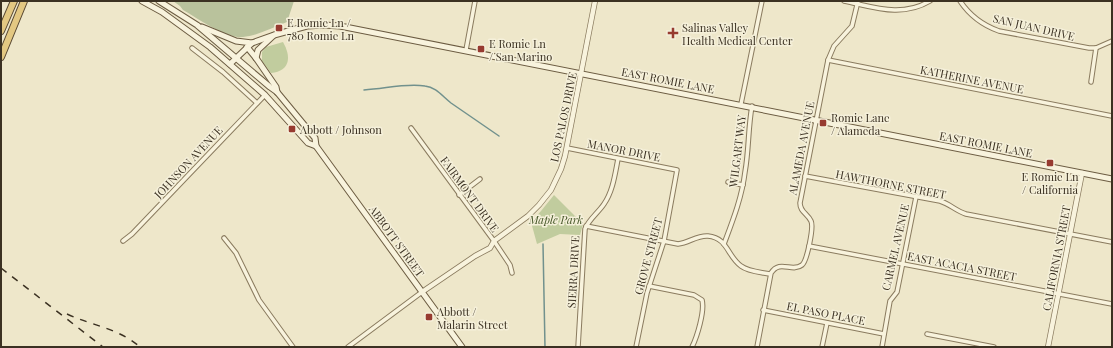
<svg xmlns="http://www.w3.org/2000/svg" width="1113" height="348" viewBox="0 0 1113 348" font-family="'Playfair Display',serif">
	<rect width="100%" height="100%" fill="#eee7ca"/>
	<g fill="#c1cc9e">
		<path d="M283,42C291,56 291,71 271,73L262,61V52L266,47Z"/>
		<path d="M554,195L583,224L580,235L560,234L537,244L531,222L541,211Z"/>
	</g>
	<path fill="#b9c29c" d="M173,1H294L287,22C273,27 257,36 243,37C227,39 197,18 183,10L180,6Z"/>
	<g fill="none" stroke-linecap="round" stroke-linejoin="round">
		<g stroke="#71918d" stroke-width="1.5">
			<path d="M364,90C385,89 404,83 425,86C436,87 443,97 451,103C467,114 483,125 499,136"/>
			<path d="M543,244L545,347"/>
		</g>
		<g stroke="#8a7b5f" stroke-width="5.5">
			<g id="minor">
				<path d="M844,1C874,7 901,18 930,1"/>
				<path d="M960,1C970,16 982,25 999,31L1089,48H1096L1112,41"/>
				<path d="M192,48L223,72L257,103"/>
				<path d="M466,50L475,1"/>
				<path d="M828,60L1112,116"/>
				<path d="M1091,82L1096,48"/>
				<path d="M741,104L762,1"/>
				<path d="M411,128L494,241L510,265L512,273"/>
				<path d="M567,148L677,170L664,241L647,293L636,347"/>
				<path d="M805,176L940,201C950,204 956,211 966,214L1112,242"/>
				<path d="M728,182L743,185"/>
				<path d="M459,195L480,179"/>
				<path d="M586,226L678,244C689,243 697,235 708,236C728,238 727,256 741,266C749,272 761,272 770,274"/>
				<path d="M224,238L236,253L259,300L293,347"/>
				<path d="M123,241L132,234L265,95"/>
				<path d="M724,244C733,220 742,197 745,172C749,150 748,128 752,106"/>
				<path d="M809,246L1112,304"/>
				<path d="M649,286L694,295L702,300C705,311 697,337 692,347"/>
				<path d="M763,310L884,334"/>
				<path d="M927,334L994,347"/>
				<path d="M348,347L422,292"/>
				<path d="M578,347L585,229C589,219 598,213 604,204C613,191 615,174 618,159"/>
				<path d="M757,347L771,273C780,259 792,273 802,265C807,261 814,227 811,221C807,213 800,212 800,203L828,60L834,46L852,26L858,1"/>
				<path d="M822,347L827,323"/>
				<path d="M882,347L890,301L897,292L916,197"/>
			</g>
		</g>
		<g stroke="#8a7b5f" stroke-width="6">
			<g id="tertiary">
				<path d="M422,292L475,256L490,248L494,241L528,216L539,205L551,190L561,169L565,156L595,1"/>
				<path d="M1048,347L1082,173"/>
			</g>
		</g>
		<g stroke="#6c5c42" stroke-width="7">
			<g id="secondary">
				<path d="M142,1L162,12L210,47L265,95L308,143L316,146"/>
				<path d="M159,1L197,25L270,87L277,92L315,138L316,146L324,157L462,347"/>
				<path d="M202,27L236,41L252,43"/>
				<path d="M247,47L256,58L276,87L277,92"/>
				<path d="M256,58L258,50L273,36"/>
				<path d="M230,64L252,43L274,35L307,26L324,25L340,26L1112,179"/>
			</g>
		</g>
		<g stroke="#584832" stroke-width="8">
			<g id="trunk">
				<path d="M1,31L14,1"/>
				<path d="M1,57L24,1"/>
			</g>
		</g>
		<use href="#minor" stroke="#f8f3dd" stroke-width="3.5"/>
		<use href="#tertiary" stroke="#f8f3dd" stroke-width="4.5"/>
		<use href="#secondary" stroke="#f8f3dd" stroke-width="5"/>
		<use href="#trunk" stroke="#e3c882" stroke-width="6"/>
		<g stroke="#3b3122" stroke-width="1.5" stroke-dasharray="7 7" stroke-linecap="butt">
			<path d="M1,268L103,347"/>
			<path d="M67,314C93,326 118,328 140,347"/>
		</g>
	</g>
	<g fill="#973b30" stroke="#f5f0da" stroke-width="1.5">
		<rect x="275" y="24" width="8" height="8" rx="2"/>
		<path d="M671 27h4v4h4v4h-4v4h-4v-4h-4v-4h4z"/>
		<rect x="477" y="45" width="8" height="8" rx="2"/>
		<rect x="819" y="119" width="8" height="8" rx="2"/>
		<rect x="288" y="125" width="8" height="8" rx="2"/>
		<rect x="1046" y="159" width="8" height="8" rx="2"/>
		<rect x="425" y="313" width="8" height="8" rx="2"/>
	</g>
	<g text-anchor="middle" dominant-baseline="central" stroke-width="3" stroke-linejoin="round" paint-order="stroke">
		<g font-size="11" fill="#3b3122" stroke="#f5f0da" text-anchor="start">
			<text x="287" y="22">E Romie Ln /<tspan x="287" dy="13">780 Romie Ln</tspan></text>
			<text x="682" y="27">Salinas Valley<tspan x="682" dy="13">Health Medical Center</tspan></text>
			<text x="489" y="43">E Romie Ln<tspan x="489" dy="13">/ San Marino</tspan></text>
			<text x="831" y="117">Romie Lane<tspan x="831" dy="13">/ Alameda</tspan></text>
			<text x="300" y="129">Abbott / Johnson</text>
			<text x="1050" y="176" text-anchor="middle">E Romie Ln<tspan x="1050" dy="13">/ California</tspan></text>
			<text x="437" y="311">Abbott /<tspan x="437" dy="13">Malarin Street</tspan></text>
		</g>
		<g font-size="11" fill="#3b3122" stroke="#f5f0da">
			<text transform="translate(1034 27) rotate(13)">SAN JUAN DRIVE</text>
			<text transform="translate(972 79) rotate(11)">KATHERINE AVENUE</text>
			<text transform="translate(668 80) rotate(11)">EAST ROMIE LANE</text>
			<text transform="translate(563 117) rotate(-78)">LOS PALOS DRIVE</text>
			<text transform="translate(986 144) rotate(11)">EAST ROMIE LANE</text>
			<text transform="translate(801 148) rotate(-79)">ALAMEDA AVENUE</text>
			<text transform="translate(624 150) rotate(11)">MANOR DRIVE</text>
			<text transform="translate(737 151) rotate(-83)">WILGART WAY</text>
			<text transform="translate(188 162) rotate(-47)">JOHNSON AVENUE</text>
			<text transform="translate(891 184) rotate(11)">HAWTHORNE STREET</text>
			<text transform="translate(470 194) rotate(54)">FAIRMONT DRIVE</text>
			<text transform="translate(397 241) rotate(54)">ABBOTT STREET</text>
			<text transform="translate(895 247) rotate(-77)">CARMEL AVENUE</text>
			<text transform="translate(648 256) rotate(-75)">GROVE STREET</text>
			<text transform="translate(1056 258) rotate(-79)">CALIFORNIA STREET</text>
			<text transform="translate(962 266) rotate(11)">EAST ACACIA STREET</text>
			<text transform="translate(573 272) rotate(-87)">SIERRA DRIVE</text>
			<text transform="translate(826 313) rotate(11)">EL PASO PLACE</text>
		</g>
		<g font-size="11" font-style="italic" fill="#465729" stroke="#f5f0da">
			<text x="556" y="219">Maple Park</text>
		</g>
	</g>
	<rect width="1113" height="348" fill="none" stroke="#3b3122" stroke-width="4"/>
</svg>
